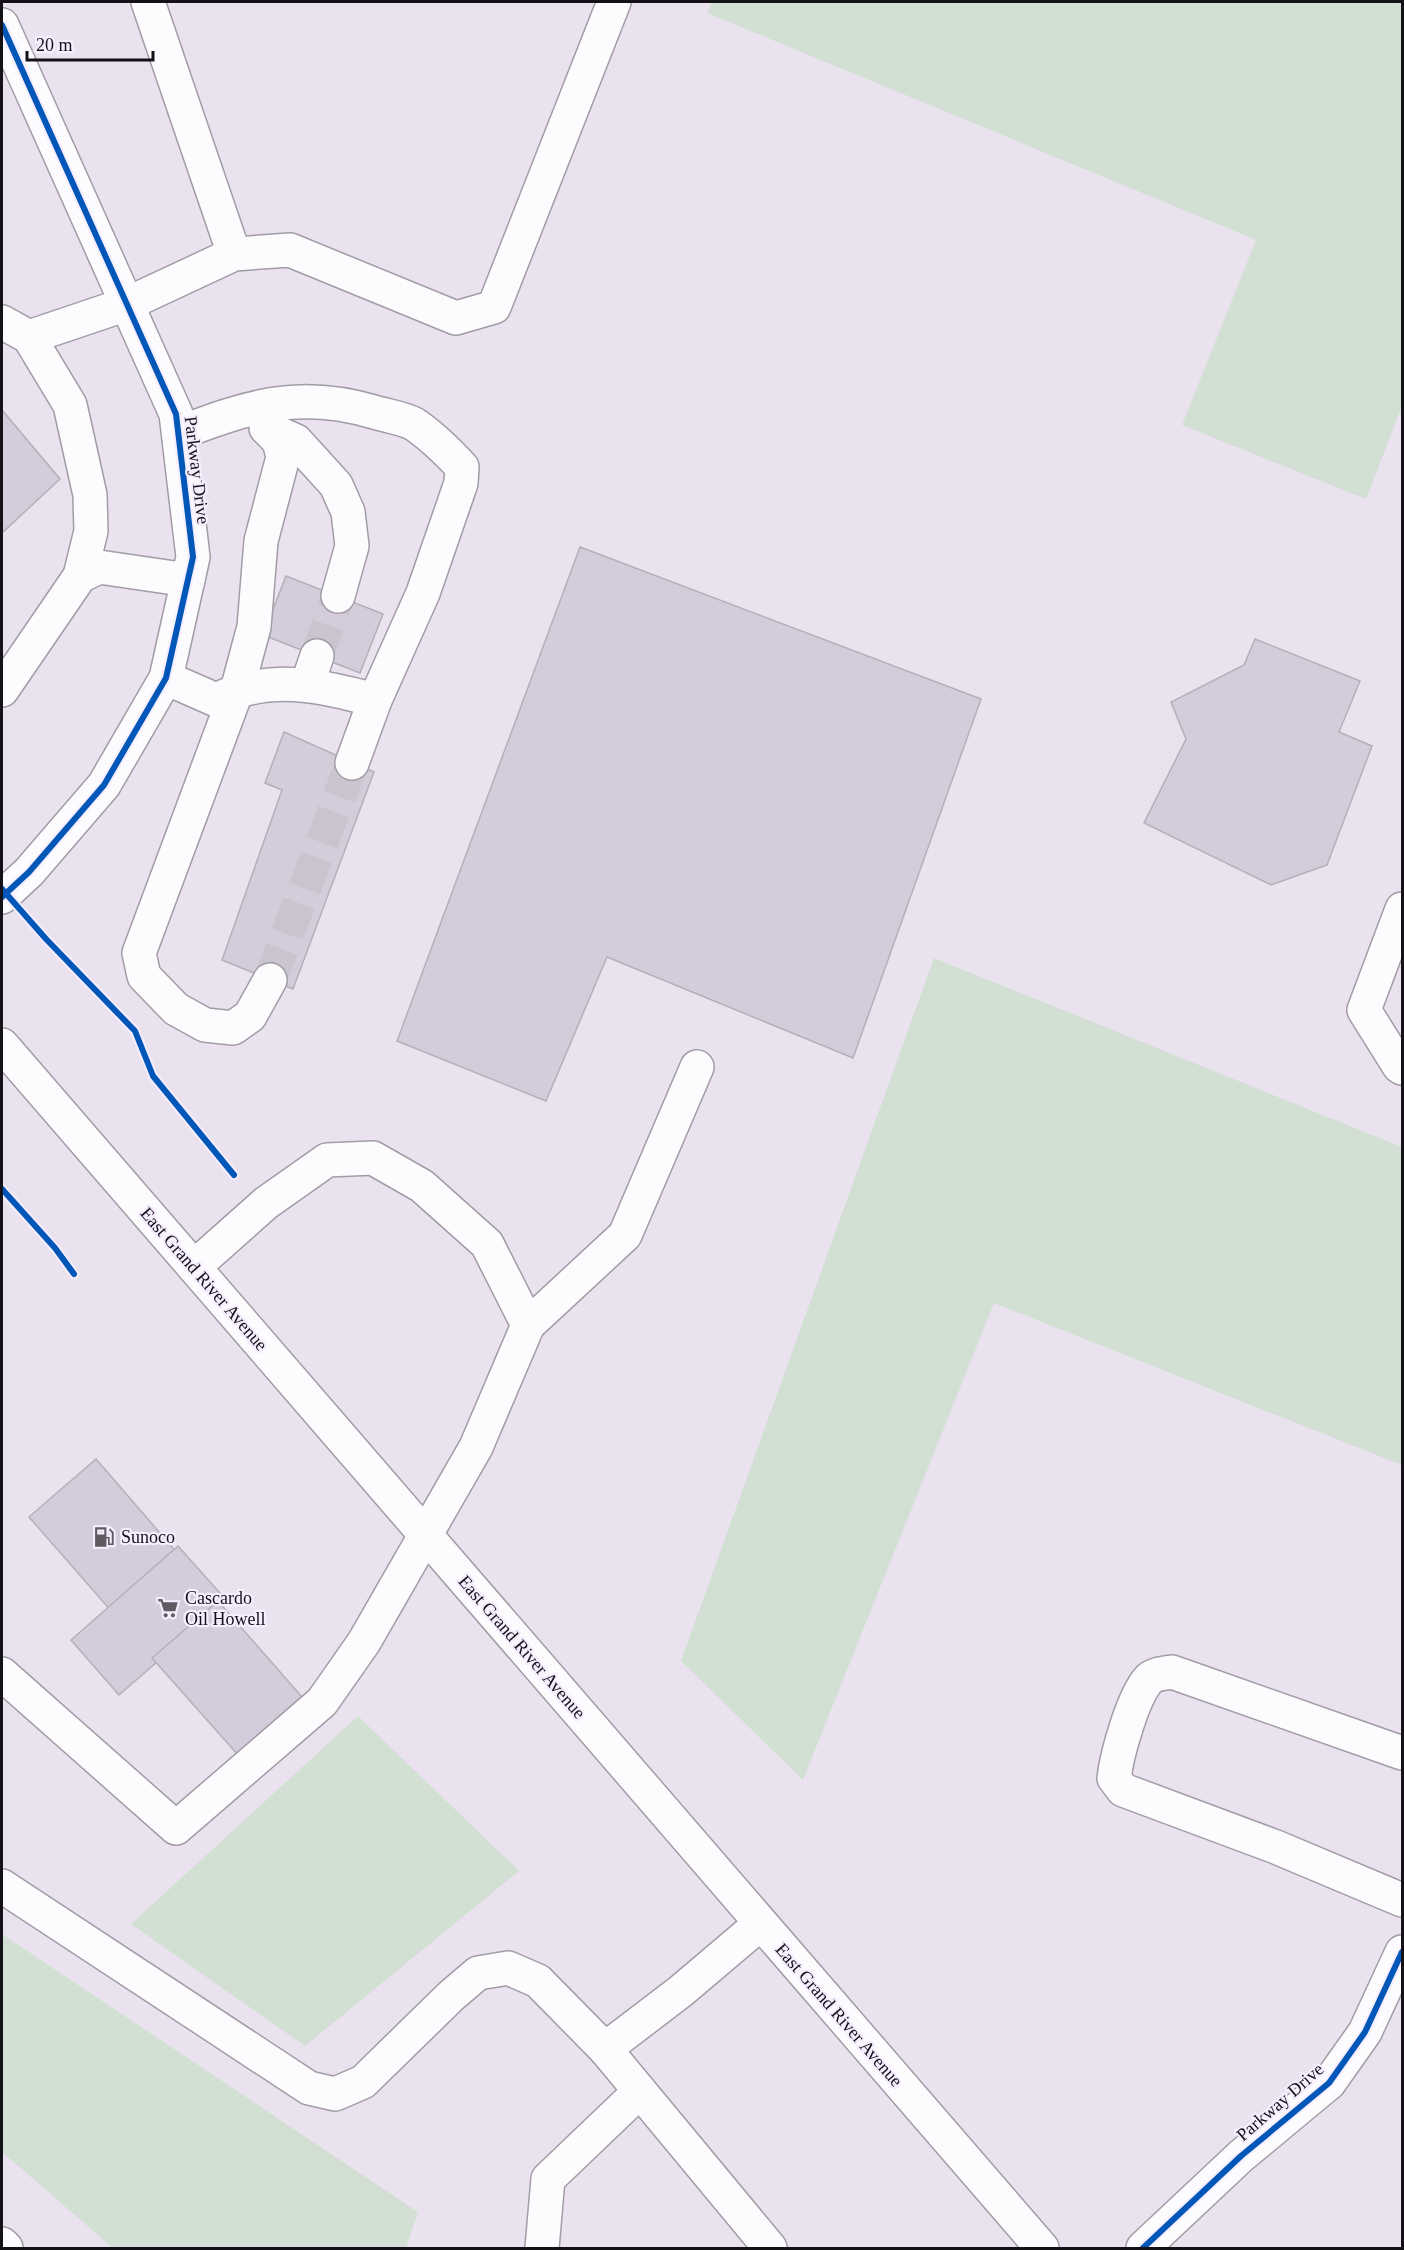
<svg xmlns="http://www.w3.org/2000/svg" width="1404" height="2250" font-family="Georgia,serif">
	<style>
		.green { fill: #d2dfd3 }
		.building { fill: #d5ccdb; stroke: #b4afb8; stroke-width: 1.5 }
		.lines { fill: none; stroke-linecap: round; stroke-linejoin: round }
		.minor-tunnel { stroke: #cac4cf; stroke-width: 33; stroke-dasharray: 33 16; stroke-linecap: butt }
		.minor-casing { stroke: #a19ca5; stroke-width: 36 }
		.major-casing { stroke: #a19ca5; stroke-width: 36 }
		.minor { stroke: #fcfbfd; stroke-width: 33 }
		.major { stroke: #fcfbfd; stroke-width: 33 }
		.cycleway-casing { stroke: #f6edfe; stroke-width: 10 }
		.cycleway { stroke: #0057b8; stroke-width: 6 }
		.labels { text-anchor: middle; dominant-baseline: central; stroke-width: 4.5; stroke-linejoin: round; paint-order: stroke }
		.street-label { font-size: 18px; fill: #151118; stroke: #f6edfe }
		.poi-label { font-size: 18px; fill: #151118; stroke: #f6edfe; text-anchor: start }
	</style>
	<rect width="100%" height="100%" fill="#eae3ef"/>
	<g class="green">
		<polygon points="712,2 1402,2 1402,406 1366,499 1182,425 1256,240 707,13"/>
		<polygon points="934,958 1402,1147 1402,1465 994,1303 803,1780 681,1661"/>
		<polygon points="358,1716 519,1871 305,2046 131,1924"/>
		<polygon points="2,1934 418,2212 406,2248 113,2248 2,2152"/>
	</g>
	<g class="building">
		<polygon points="2,410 60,479 2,533"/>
		<polygon points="580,547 981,699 853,1058 607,957 546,1101 397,1041"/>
		<polygon points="286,576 383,614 360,673 263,635"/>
		<polygon points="1255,639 1360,681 1339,732 1372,746 1327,865 1271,885 1144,823 1186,739 1171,702 1244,665"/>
		<polygon points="284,732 374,772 293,989 222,960 282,790 265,783"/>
		<polygon points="96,1459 179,1555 113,1613 29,1517"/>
		<polygon points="178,1546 227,1601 119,1695 71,1640"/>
		<polygon points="218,1601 302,1697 238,1755 152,1658"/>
	</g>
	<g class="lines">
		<g class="minor-tunnel">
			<polyline points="317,656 338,596"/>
			<polyline points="270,980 352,763"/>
		</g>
		<g class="minor-casing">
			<g id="minor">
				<polyline points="148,2 234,254"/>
				<polyline points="2,25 176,414 193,557 166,678 104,785 29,872 2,897"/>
				<polyline points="2,322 29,337 70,405 90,495 91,531 80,576"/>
				<polyline points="29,337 127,304 234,254 290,250 456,318 494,307 614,2"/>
				<polyline points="266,428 279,441 283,457 261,541 254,627 237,690 139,953 144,976 176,1009 205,1025 233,1028 250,1016 270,980"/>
				<polyline points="267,428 296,441 336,485 348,512 352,546 338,596"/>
				<path d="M166 678 216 700C270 673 320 686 375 700L423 593 461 483 462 467C447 451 432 436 414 424 403 418 387 416 374 412 299 390 250 406 179 433"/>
				<polyline points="307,685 317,656"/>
				<polyline points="2,690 80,576 99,567 188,580"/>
				<polyline points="352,763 375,700"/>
				<polyline points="1402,909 1364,1010 1399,1066 1402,1068"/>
				<polyline points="528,1325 625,1235 697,1067"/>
				<polyline points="2,1674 176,1828 322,1702 364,1642 476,1447 528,1325 487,1244 422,1186 373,1158 327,1160 266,1203 194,1267"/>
				<path d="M1402 1753 1172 1672C1165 1673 1154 1674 1149 1679 1133 1696 1117 1754 1114 1778L1123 1790 1276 1847 1402 1900"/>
				<polyline points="2,1886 309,2088 335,2094 363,2082 451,1996 478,1973 508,1968 538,1981 605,2049"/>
				<polyline points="760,1924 681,1991 605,2049 770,2248"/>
				<polyline points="2,2244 6,2248"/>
				<polyline points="542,2248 548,2179 639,2092"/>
				<polyline points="1143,2248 1241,2156 1329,2083 1365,2032 1402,1952"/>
			</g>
		</g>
		<g class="major-casing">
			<polyline id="major" points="2,1045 1042,2248"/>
		</g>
		<use href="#minor" class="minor"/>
		<use href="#major" class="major"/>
		<g class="cycleway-casing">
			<g id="cycleway">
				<polyline points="2,25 176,414 193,557 166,678 104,785 29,872 2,897"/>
				<polyline points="2,889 46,939 135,1031 153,1076 234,1175"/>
				<polyline points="2,1189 55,1248 74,1274"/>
				<polyline points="1143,2248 1241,2156 1329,2083 1365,2032 1402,1952"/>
			</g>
		</g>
		<use href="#cycleway" class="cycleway"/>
	</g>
	<defs>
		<g id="fuel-bare" transform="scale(1.62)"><path d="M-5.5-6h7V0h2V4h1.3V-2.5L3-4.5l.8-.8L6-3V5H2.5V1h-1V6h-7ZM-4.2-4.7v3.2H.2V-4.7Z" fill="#605a63" stroke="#f6edfe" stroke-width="2.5" paint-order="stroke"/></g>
		<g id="supermarket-bare" transform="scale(1.62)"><path d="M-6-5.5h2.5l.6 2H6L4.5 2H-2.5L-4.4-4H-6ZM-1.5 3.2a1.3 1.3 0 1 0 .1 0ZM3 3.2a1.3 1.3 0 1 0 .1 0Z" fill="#605a63" stroke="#f6edfe" stroke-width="2.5" paint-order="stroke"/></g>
	</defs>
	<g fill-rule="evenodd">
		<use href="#fuel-bare" x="104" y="1537"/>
		<use href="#supermarket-bare" x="168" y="1608"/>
	</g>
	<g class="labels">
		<g class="street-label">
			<text transform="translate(197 470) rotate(83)">Parkway Drive</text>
			<text transform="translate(204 1279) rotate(49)">East Grand River Avenue</text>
			<text transform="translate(522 1647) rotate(49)">East Grand River Avenue</text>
			<text transform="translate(839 2015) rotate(49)">East Grand River Avenue</text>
			<text transform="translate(1280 2102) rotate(-41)">Parkway Drive</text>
		</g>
		<g class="poi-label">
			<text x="121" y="1537">Sunoco</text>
			<text x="185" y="1598">Cascardo<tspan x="185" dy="21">Oil Howell</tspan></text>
		</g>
	</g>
	<rect width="1404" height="2250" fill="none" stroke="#151118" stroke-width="6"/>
	<path d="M27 51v9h126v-9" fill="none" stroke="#151118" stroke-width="3"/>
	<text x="36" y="51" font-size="18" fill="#151118" stroke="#f6edfe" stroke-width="4.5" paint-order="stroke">20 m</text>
</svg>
